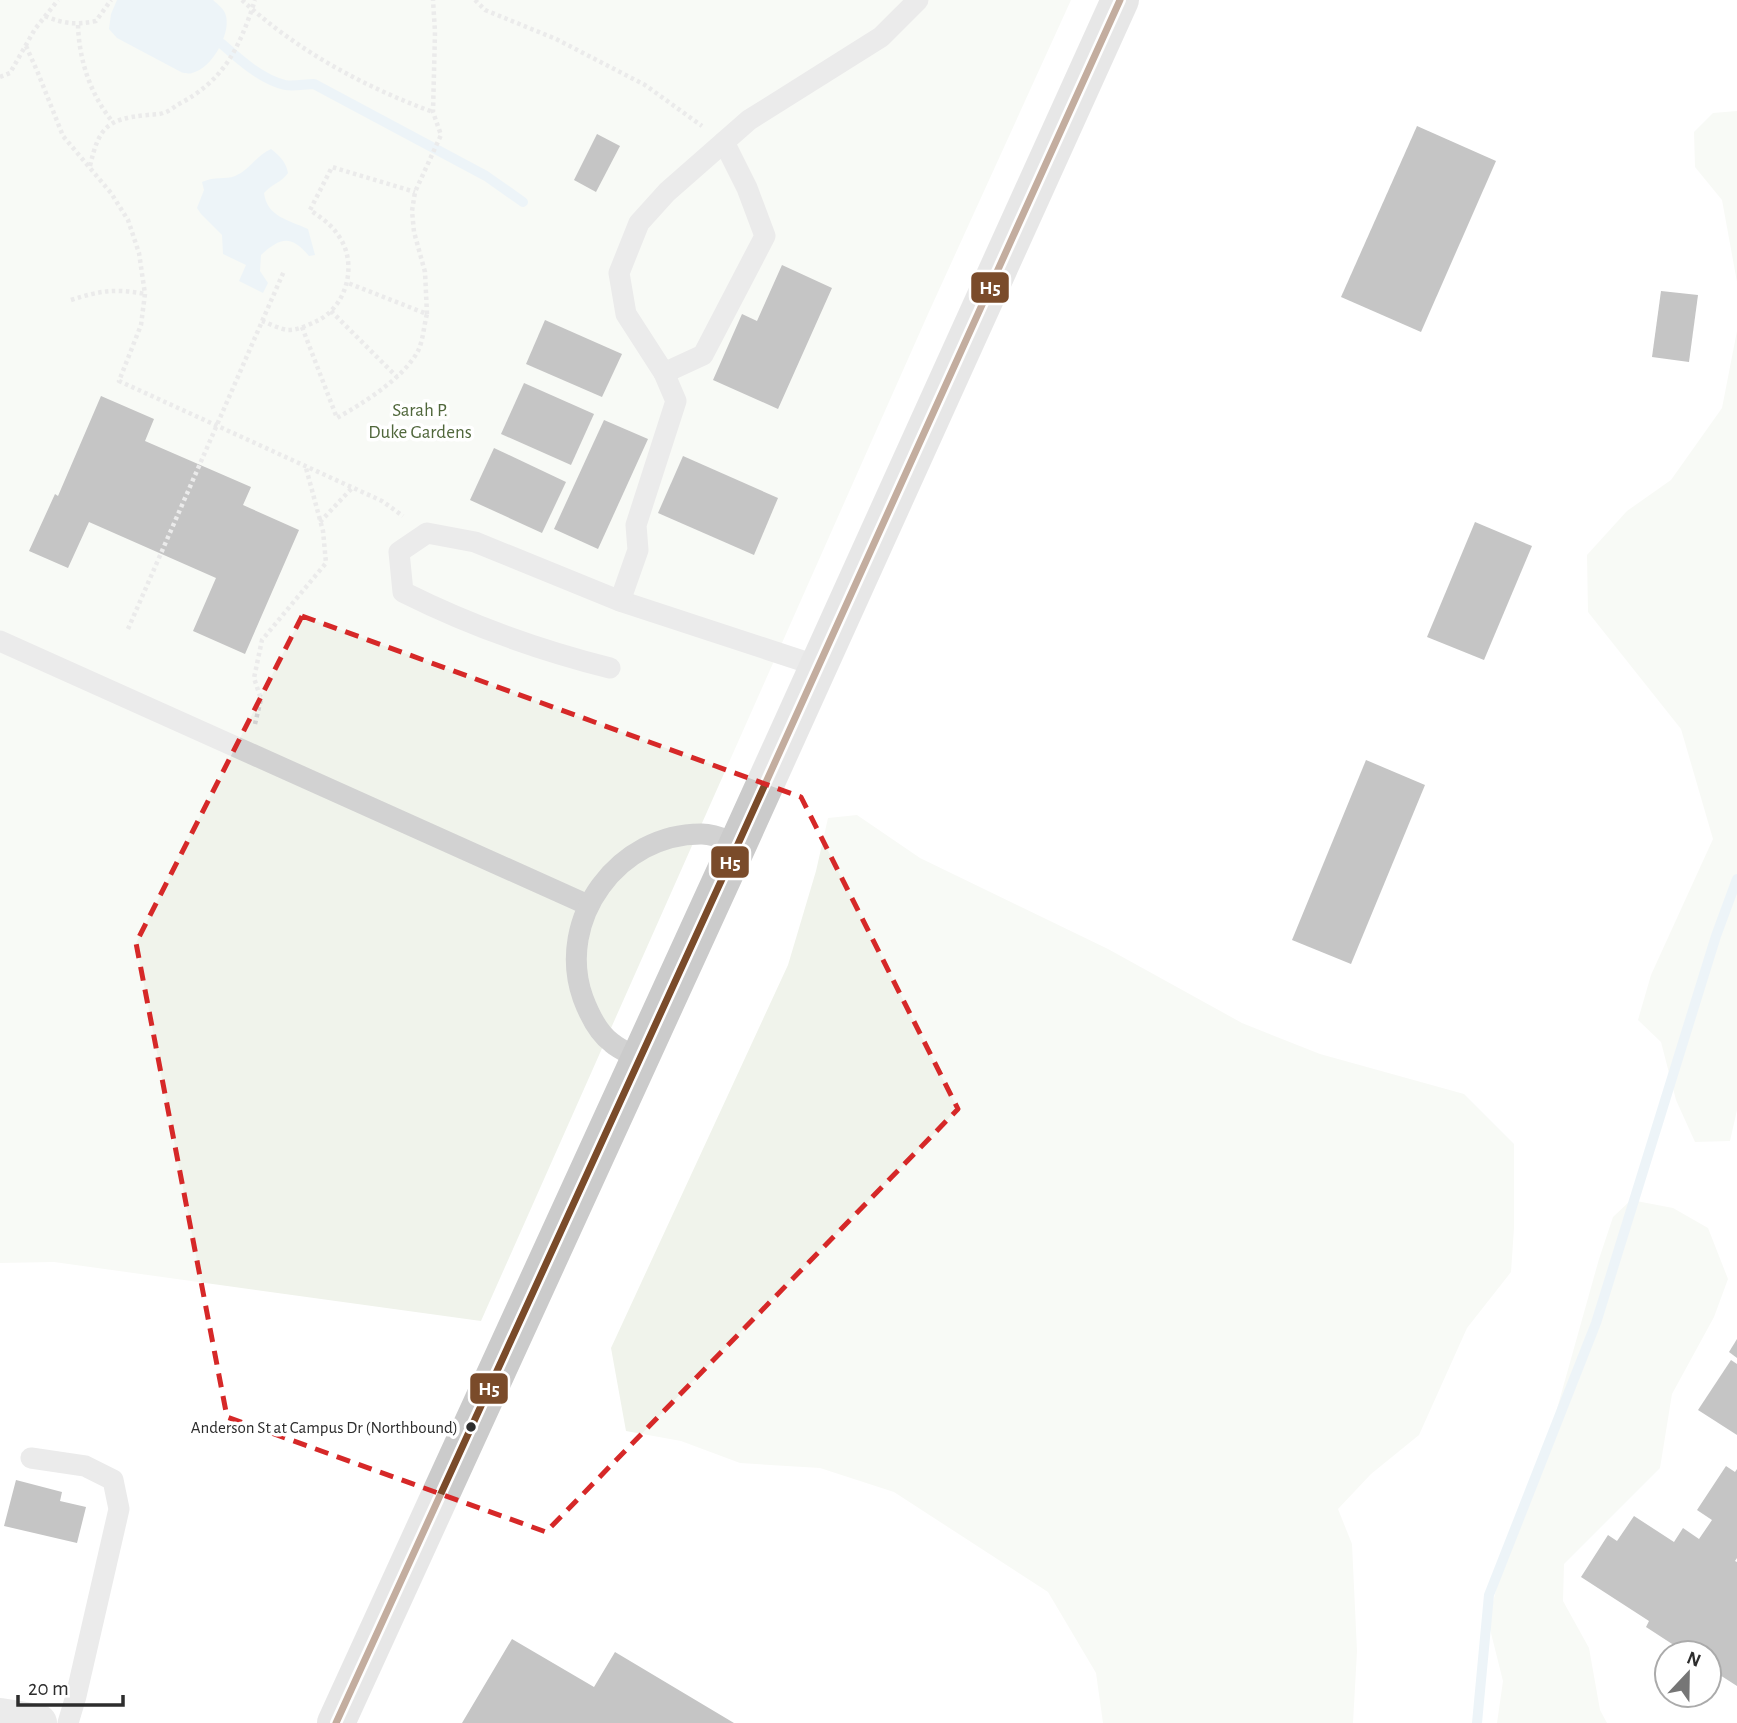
<svg xmlns="http://www.w3.org/2000/svg" width="1737" height="1723" font-family="'Alegreya Sans',sans-serif">
	<style>
		.green { fill: #f0f3eb }
		.water { fill: #d7e7f0 }
		.lines { fill: none; stroke-linecap: round; stroke-linejoin: round }
		.stream { stroke: #d7e7f0; stroke-width: 10 }
		.building { fill: #7e7e7e }
		.path { stroke: #d2d2d2; stroke-width: 4.5; stroke-dasharray: 3.5 3.5; stroke-linecap: butt }
		.lane { stroke: #d2d2d2; stroke-width: 21 }
		.street { stroke: #d2d2d2; stroke-width: 38 }
		.secondary { stroke: #cbcbcb; stroke-width: 38 }
		.bus-1-casing { stroke: #fff; stroke-width: 12 }
		.bus-1 { stroke: #7a4b2a; stroke-width: 7 }
		.marked { fill: none; stroke: #d62828; stroke-width: 5; stroke-dasharray: 14 9; stroke-linejoin: round }
		.bus-dot { fill: #2d2d2d; stroke: #fff; stroke-width: 2.5 }
		.labels { text-anchor: middle; dominant-baseline: central; stroke-width: 7; stroke-linejoin: round; paint-order: stroke }
		.bus-label { font-size: 17px; fill: #2d2d2d; stroke: #fff; text-anchor: end }
		.park-label { font-size: 19px; fill: #50673b; stroke: #fff }
		.line-badge { stroke: #fff; stroke-width: 2.5 }
		.badge-label { font-size: 19px; text-anchor: middle; font-weight: bold; fill: #fff }
	</style>
	<rect width="100%" height="100%" fill="#fff"/>
	<g class="green">
		<polygon points="0,0 1071,0 928,314 481,1321 54,1262 0,1263"/>
		<polygon points="1737,111 1737,282 1722,200 1695,167 1694,132 1713,113"/>
		<polygon points="1737,331 1737,1110 1730,1141 1695,1142 1676,1100 1661,1042 1638,1020 1651,975 1713,839 1681,729 1588,612 1587,555 1627,511 1671,480 1722,408"/>
		<polygon points="857,815 920,858 1108,949 1242,1023 1320,1054 1464,1094 1514,1144 1514,1228 1511,1272 1467,1328 1419,1435 1371,1474 1338,1509 1352,1544 1357,1651 1353,1723 1103,1723 1096,1673 1048,1592 894,1492 820,1468 740,1463 681,1441 626,1431 611,1348 788,965 816,871 828,818"/>
		<polygon points="1631,1200 1673,1208 1708,1228 1728,1279 1714,1317 1672,1394 1660,1468 1564,1564 1563,1601 1589,1648 1600,1710 1607,1723 1497,1723 1503,1681 1488,1621 1514,1521 1546,1448 1599,1259 1613,1217"/>
	</g>
	<g class="water">
		<path d="M117 0H213C216 3 223 8 225 13 233 31 212 69 192 73 191 74 182 73 181 72L117 38 109 29 111 14Z"/>
		<path d="M271 149C280 156 286 162 288 173 282 182 272 184 264 193 267 217 289 220 308 229L315 255 309 256C291 235 281 237 261 255L260 271 268 283 263 293 239 281 246 265 223 254 222 235 201 214 197 208 204 190 202 182C215 176 225 180 235 176 249 170 257 155 271 149Z"/>
	</g>
	<g class="lines">
		<g class="stream">
			<path d="M222 44C240 60 261 79 285 85 293 87 305 84 314 84L486 176 523 202"/>
			<polyline points="1477,1723 1489,1595 1596,1323 1716,936 1737,879"/>
		</g>
	</g>
	<g class="building">
		<polygon points="1417,126 1496,161 1421,332 1341,297"/>
		<polygon points="597,134 620,146 596,192 574,180"/>
		<polygon points="782,265 832,288 778,409 713,380 742,314 757,321"/>
		<polygon points="1661,291 1698,295 1689,362 1652,357"/>
		<polygon points="545,320 622,354 602,397 526,364"/>
		<polygon points="524,383 594,414 571,465 501,434"/>
		<polygon points="101,396 154,419 145,441 251,487 243,505 299,530 245,654 193,631 216,578 89,522 68,568 29,551 55,494 58,496"/>
		<polygon points="604,420 648,439 598,549 554,529"/>
		<polygon points="494,448 566,482 542,533 470,500"/>
		<polygon points="683,456 778,498 754,555 658,513"/>
		<polygon points="1475,522 1532,546 1484,660 1427,637"/>
		<polygon points="1366,760 1425,785 1351,964 1292,940"/>
		<polygon points="1737,1339 1737,1358 1729,1352"/>
		<polygon points="1731,1360 1737,1364 1737,1435 1698,1410"/>
		<polygon points="1726,1466 1735,1472 1737,1469 1737,1558 1735,1561 1737,1562 1737,1686 1709,1668 1709,1653 1686,1653 1646,1627 1649,1621 1581,1577 1608,1535 1617,1541 1634,1516 1674,1542 1683,1528 1699,1539 1712,1520 1697,1510"/>
		<polygon points="16,1480 62,1492 60,1501 86,1507 77,1543 4,1526"/>
		<polygon points="512,1639 594,1687 615,1652 734,1723 462,1723"/>
	</g>
	<g class="lines">
		<g class="path">
			<path d="M242 0C296 50 364 87 433 112"/>
			<polyline points="475,0 485,10 556,39 645,85 702,126"/>
			<path d="M45 16C63 24 77 25 96 21L111 0"/>
			<path d="M78 25C79 59 90 94 112 121"/>
			<polyline points="26,46 38,73 63,136 111,193 128,220 139,253 145,294 141,325 119,381 382,501 403,516"/>
			<polyline points="0,77 10,73 35,29 58,0"/>
			<path d="M90 166C99 127 107 119 147 115 152 114 158 115 163 113 168 112 173 108 177 105 224 81 239 49 255 0"/>
			<path d="M71 300C99 291 115 288 145 294"/>
			<polyline points="331,311 397,377"/>
			<polyline points="427,314 425,272 414,232 412,211 415,192 441,135 433,112 435,32 433,0"/>
			<path d="M262 321C270 324 280 329 288 330 299 330 310 324 319 320 348 304 358 262 338 235 331 224 320 217 310 210L332 167 415 192"/>
			<path d="M302 327 337 418C363 403 403 379 418 351 423 341 424 325 427 314L348 283"/>
			<polyline points="320,522 352,488"/>
			<polyline points="128,629 284,271"/>
			<polyline points="255,724 261,699 254,678 262,640 326,563 323,531 306,468"/>
		</g>
		<g class="lane">
			<polyline points="664,373 703,355 765,236 747,188 724,142"/>
			<polyline points="620,601 818,666"/>
			<polyline points="0,641 588,905"/>
			<path d="M610 668C538 650 469 625 403 592L399 552 427 533 475 542 620 601 638 550 636 525 676 401 664 373 626 314 619 273 639 223 667 192 749 120 881 37 918 0"/>
			<path d="M640 1059C631 1054 620 1050 612 1043 598 1033 589 1014 583 998 555 919 619 833 702 834 714 834 727 840 738 844"/>
			<polyline points="31,1458 85,1466 113,1480 119,1509 76,1696 68,1723"/>
		</g>
		<polyline class="street" points="0,1717 38,1723"/>
		<polyline class="secondary" points="336,1723 738,844 1120,0"/>
		<g class="bus-1-casing">
			<polyline id="bus-1" points="336,1723 738,844 1120,0"/>
		</g>
		<use href="#bus-1" class="bus-1"/>
	</g>
	<path d="M0 0H1737V1723H0ZM302 616 801 797 958 1109 546 1532 227 1417 136 943Z" fill="#fff" fill-opacity=".55" fill-rule="evenodd"/>
	<path class="marked" d="M302 616 801 797 958 1109 546 1532 227 1417 136 943Z"/>
	<circle class="bus-dot" cx="471" cy="1427" r="6"/>
	<g class="labels">
		<g class="bus-label">
			<text x="458" y="1427">Anderson St at Campus Dr (Northbound)</text>
		</g>
		<g class="park-label">
			<text x="420" y="410">Sarah P.<tspan x="420" dy="22">Duke Gardens</tspan></text>
		</g>
	</g>
	<g class="line-badge">
		<rect x="970" y="271" width="40" height="33" rx="7" fill="#7a4b2a"/>
		<rect x="710" y="845" width="40" height="34" rx="7" fill="#7a4b2a"/>
		<rect x="469" y="1372" width="40" height="33" rx="7" fill="#7a4b2a"/>
	</g>
	<g class="badge-label">
		<text x="990" y="294">H5</text>
		<text x="730" y="869">H5</text>
		<text x="489" y="1395">H5</text>
	</g>
	<g transform="translate(1688 1674) rotate(22)"><circle r="33" fill="#ffffff" stroke="#ababab" stroke-width="2"/>
	<path d="M0-5L12 26L0 18L-12 26Z" fill="#767676"/>
	<text y="-10" font-size="19" font-weight="bold" text-anchor="middle" fill="#2d2d2d">N</text>
	</g>
	<path d="M18 1695v10h105v-10" fill="none" stroke="#2d2d2d" stroke-width="3.5"/>
	<text x="28" y="1695" font-size="21" fill="#2d2d2d" stroke="#ffffff" stroke-width="5" paint-order="stroke">20 m</text>
</svg>
